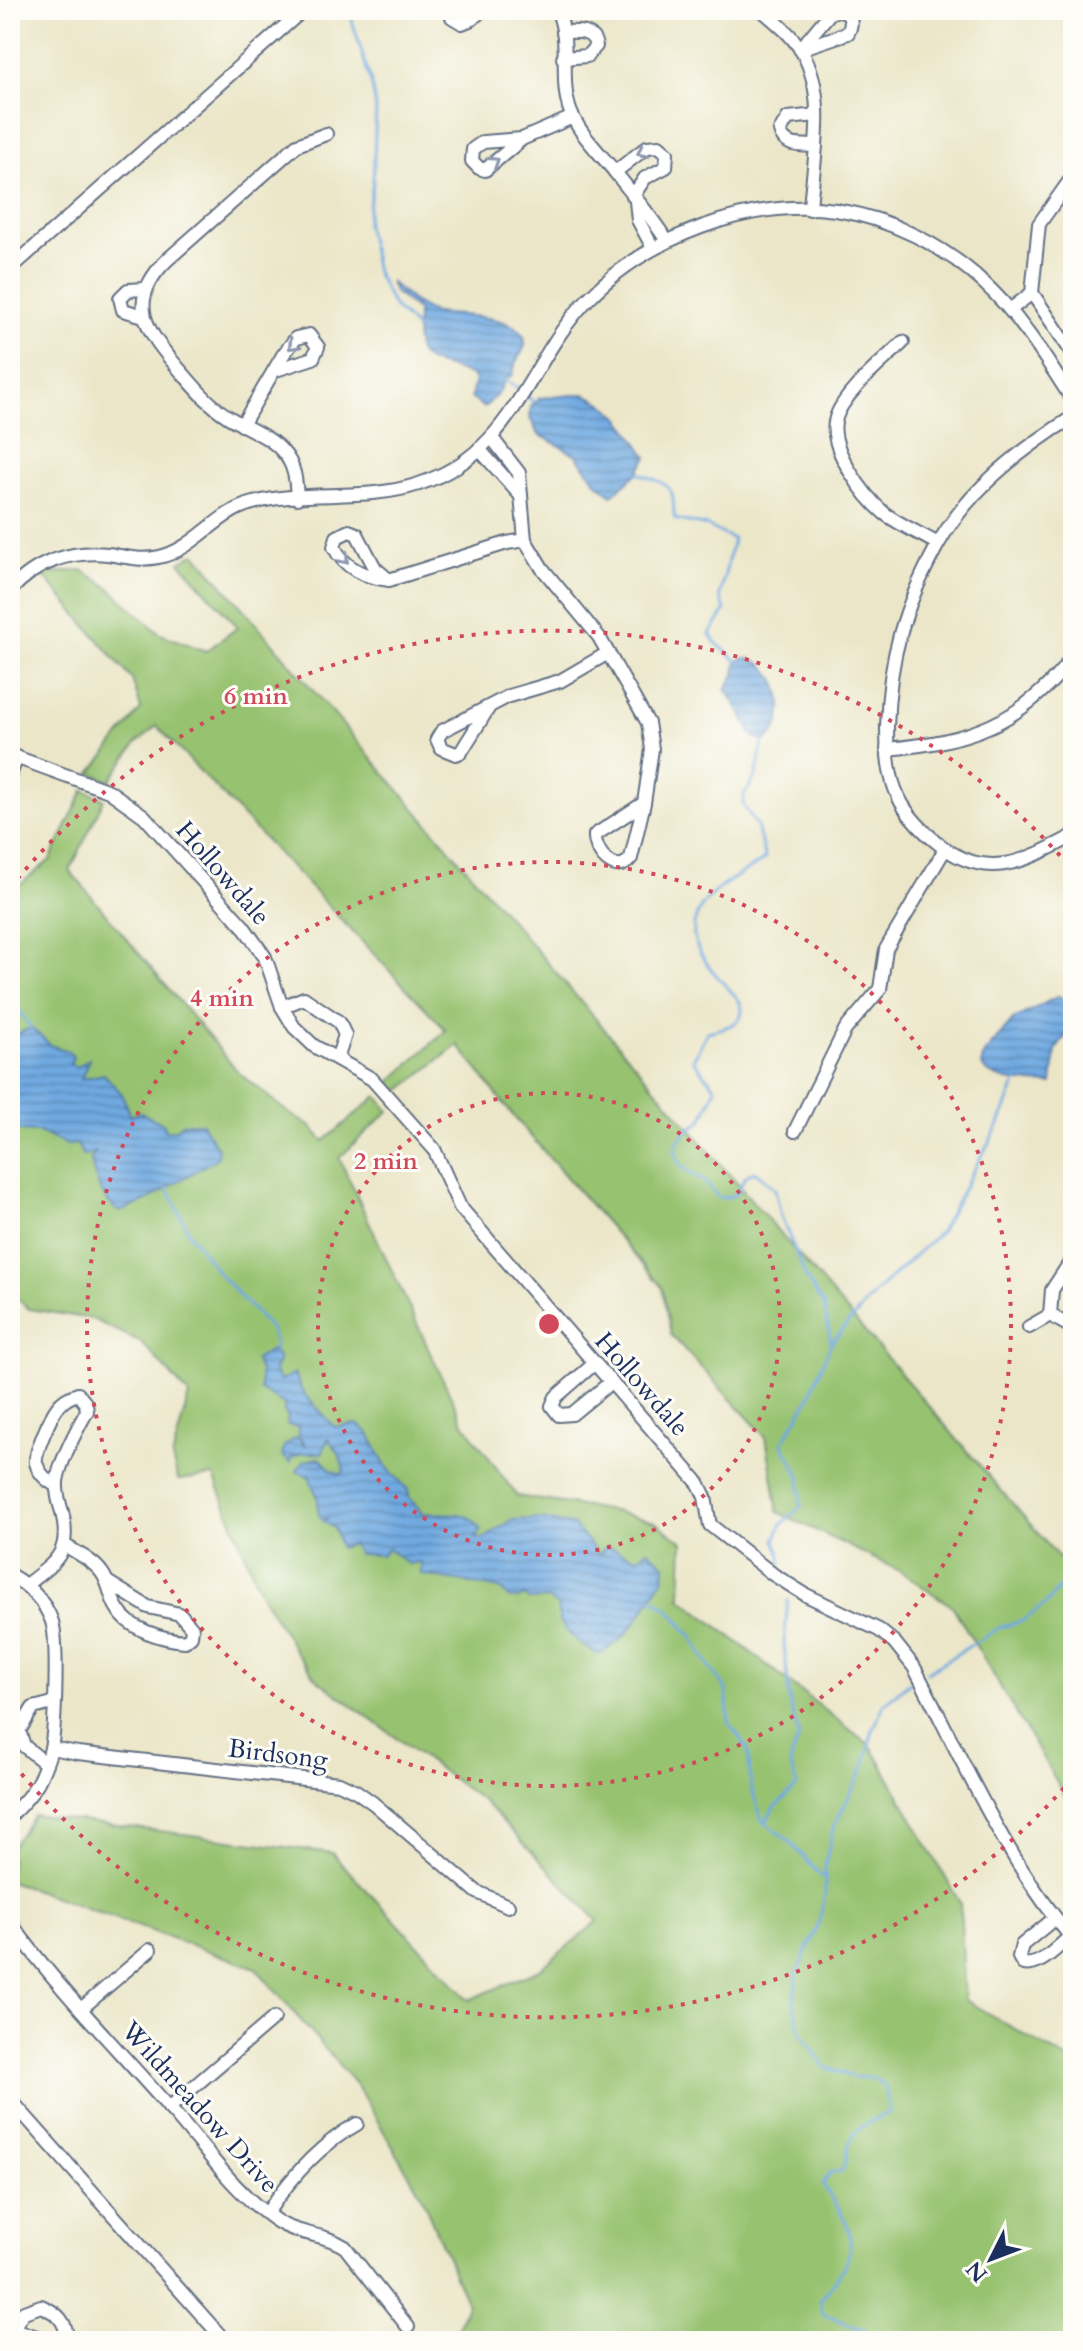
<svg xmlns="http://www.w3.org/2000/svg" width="1083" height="2351" font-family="Cardo,serif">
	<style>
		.green { fill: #97c270; stroke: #597867; stroke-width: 2 }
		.water { fill: url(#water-rules); stroke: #456c9f; stroke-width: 2 }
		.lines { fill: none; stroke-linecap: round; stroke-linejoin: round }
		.stream { stroke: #6fa9e0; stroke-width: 3 }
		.minor-casing { stroke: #646f83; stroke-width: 16 }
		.minor { stroke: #fff; stroke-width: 12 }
		.oneway { stroke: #8d97ae }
		.ring { fill: none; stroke: #d1495b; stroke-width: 4; stroke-dasharray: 4 8 }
		.labels { text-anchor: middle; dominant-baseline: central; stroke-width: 6; stroke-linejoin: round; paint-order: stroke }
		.street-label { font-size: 26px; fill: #1b2f5e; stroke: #fdfcf7 }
		.centre { fill: #d1495b; stroke: #fdfcf7; stroke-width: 4 }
		.ring-label { font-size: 24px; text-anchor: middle; font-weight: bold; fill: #d1495b; stroke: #fdfcf7; stroke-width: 6; stroke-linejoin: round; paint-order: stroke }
	</style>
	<defs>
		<pattern id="water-rules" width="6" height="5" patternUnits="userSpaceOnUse" patternTransform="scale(2)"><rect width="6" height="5" fill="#6fa9e0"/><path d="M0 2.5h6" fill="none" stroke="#5a8ab9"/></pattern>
	</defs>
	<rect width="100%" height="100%" fill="#fdfcf7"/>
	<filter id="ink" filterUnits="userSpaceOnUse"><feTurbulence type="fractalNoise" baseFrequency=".0125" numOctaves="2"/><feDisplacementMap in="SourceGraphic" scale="16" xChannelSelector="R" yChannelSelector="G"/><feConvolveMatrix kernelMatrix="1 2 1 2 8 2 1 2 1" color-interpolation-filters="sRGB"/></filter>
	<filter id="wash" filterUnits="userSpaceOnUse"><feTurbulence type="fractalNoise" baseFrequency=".006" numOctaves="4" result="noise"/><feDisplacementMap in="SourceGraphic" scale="32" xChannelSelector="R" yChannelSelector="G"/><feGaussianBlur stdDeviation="1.8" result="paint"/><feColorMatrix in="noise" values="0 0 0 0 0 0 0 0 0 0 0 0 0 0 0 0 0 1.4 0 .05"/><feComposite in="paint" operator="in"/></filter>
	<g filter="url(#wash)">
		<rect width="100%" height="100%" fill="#ebe6c8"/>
		<g class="green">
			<polygon points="195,553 1073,1574 1073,1809 953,1607 898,1570 778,1512 766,1437 671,1335 662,1287 515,1118 458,1045 397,1093 388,1084 446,1030 157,726 137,743 110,781 91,773 141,709 132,679 42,574 82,570 107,586 160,634 206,651 238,627 180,562"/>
			<polygon points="84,790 104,799 70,871 239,1073 290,1114 309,1125 324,1141 377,1096 389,1111 339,1158 463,1422 517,1496 613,1511 655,1522 683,1542 681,1598 871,1746 960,1903 965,2000 1073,2063 1073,2341 453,2341 467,2304 420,2193 357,2086 256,1968 10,1881 10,1849 34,1815 332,1853 469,2000 539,1970 598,1921 484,1802 319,1681 297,1654 260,1592 214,1476 178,1480 172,1458 189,1395 141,1342 92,1319 29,1309 10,1292 10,893 50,860"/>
		</g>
		<g class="water">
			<path d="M390 282C402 291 421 311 436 313 454 316 523 313 525 342 526 351 517 357 515 364 514 368 514 372 512 376L506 378 498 394 484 408 471 398 475 378C433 355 409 376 418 311L395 293Z"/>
			<path d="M584 394C618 407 628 429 647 457L637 473 612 495 598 484 575 454 538 434 530 418 531 406 540 398Z"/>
			<path d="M744 658C781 659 796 725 763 742L752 735 742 714 726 689 735 675 737 661Z"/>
			<path d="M1059 996 1071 1003 1073 1025 1056 1050 1052 1084C1029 1082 995 1085 981 1065L984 1054 1014 1019Z"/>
			<path d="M31 1028 52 1046 69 1051 73 1057 70 1064 77 1067 89 1059 81 1079 104 1074 122 1094 130 1116 139 1112 164 1124 165 1131 175 1130 183 1123H202L218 1149 217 1158 146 1201 119 1212C102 1199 94 1179 91 1159L95 1152 83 1156 77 1144 67 1145 39 1132 20 1131 10 1122V1041L19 1033Z"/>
			<path d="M273 1349 279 1360 274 1370 280 1381 294 1373 303 1393 335 1427 357 1424 368 1432 385 1465 408 1490 409 1497 422 1513C444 1516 470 1506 481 1531L475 1538 484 1539 511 1520 541 1519 574 1526 599 1555 606 1546 637 1558 648 1550 665 1565 664 1578C646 1604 628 1645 597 1654 580 1644 555 1629 558 1606L548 1599 529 1600 524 1596 518 1599 508 1598 502 1590C475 1582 448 1581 421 1574V1562L408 1564 388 1548 381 1555 358 1554 352 1544 340 1548 334 1528 323 1521 328 1518H320C317 1510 318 1508 318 1500 317 1492 311 1486 310 1477L297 1471 304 1461 320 1458 331 1470 341 1474 344 1471 339 1453 328 1439 322 1453H302L291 1458 290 1463 282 1455 284 1446 295 1438 301 1440 303 1446H306L298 1435V1427L287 1425 288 1417 284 1411V1404L260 1390V1371L255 1360Z"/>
		</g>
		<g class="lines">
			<g class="stream">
				<polyline points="349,10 372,86 376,108 373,183 366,223 376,272 393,306 418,330"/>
				<polyline points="504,379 521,391"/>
				<polyline points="527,396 534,402"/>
				<path d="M637 473C650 478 672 482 673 499 674 506 673 512 675 519L707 526 733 539 720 596 725 611 710 634 715 642 737 661"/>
				<path d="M763 742 756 776 744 795 743 805 757 826 765 859C737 878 681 901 696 944 703 964 724 983 738 999 752 1023 726 1028 707 1032L693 1060 716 1088 702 1120 688 1130 676 1144 675 1154 682 1167 704 1181 718 1197 726 1198 738 1193C742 1183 744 1173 756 1172L775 1189 781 1216 806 1278 824 1306 831 1343"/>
				<polyline points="10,1004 19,1010 31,1028"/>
				<polyline points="167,1187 189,1233 220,1275 270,1328 275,1344 273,1349"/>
				<polyline points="781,1565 781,1555 775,1540 782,1524 801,1506 800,1476 782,1443 808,1400 831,1343 874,1294 940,1232 999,1124 1017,1080"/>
				<polyline points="651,1597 670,1611 692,1637 708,1665 726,1689 729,1723 748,1749 751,1787 762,1820 790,1842 823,1878"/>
				<polyline points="927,1672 1001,1627 1022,1621 1045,1605 1073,1572"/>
				<polyline points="765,1824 773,1809 797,1786 790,1763 799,1736 790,1705 784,1643 788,1600"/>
				<path d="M874 2341 864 2330 823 2314 820 2300C837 2280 857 2255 848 2227 843 2212 830 2199 823 2184L831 2172H840C849 2162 845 2154 850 2142 856 2126 875 2119 890 2112L885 2086 873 2078 853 2077 825 2067 799 2030 794 2001 797 1973 818 1926 825 1894V1865L833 1828 864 1767 872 1733 884 1704 910 1682"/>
			</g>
		</g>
	</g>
	<g filter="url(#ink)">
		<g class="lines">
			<g class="minor-casing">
				<g id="minor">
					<polyline points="450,10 452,17 462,23 472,19 482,10"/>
					<path d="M557 10C572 42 558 80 571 113 581 136 600 153 615 172 633 195 651 216 667 241"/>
					<path d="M762 10C776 22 791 34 801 50 829 96 813 159 810 209"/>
					<path d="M837 10C850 11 854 21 848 33L800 49 830 13Z"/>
					<path d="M563 32C577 32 593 29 596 46L587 56 563 58"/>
					<polyline points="522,139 483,142 473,149 472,161 479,168 485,170 522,139 573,117"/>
					<path d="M816 146C801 145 784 148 780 131L788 118 817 115"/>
					<polyline points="615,172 647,147 659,146 667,153 666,167 645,178 633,196"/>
					<polyline points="636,201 638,220 653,248"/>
					<polyline points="10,269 303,10"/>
					<polyline points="1032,293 1073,354"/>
					<polyline points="1011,309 1032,293 1039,224 1073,176"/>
					<polyline points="144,316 123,310 120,298 128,290 145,289"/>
					<path d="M903 342C884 361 839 396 835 422 830 450 864 496 884 513 900 525 921 534 938 544"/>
					<path d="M1073 417C1020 450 967 491 937 546 904 607 889 657 887 727 887 751 888 776 899 798 907 815 920 828 934 840 984 883 1022 863 1073 836"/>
					<polyline points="242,425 283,355 296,338 309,335 318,347 313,358 276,370"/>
					<path d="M492 438 519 473 525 540 542 568 599 637 648 723 652 749 644 803 595 835C594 852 616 878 631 858L644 803"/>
					<polyline points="479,449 521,496"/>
					<path d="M297 498C296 481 295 465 283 452 269 435 245 428 227 416 208 404 194 386 179 369 147 332 124 302 167 260L297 145 326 134"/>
					<path d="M389 580 375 568 357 534 349 531 337 537 334 547C345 569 365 577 389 580L507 543 525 540"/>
					<path d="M10 591C35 562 71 550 108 554 126 557 141 561 159 557 196 549 216 512 253 503 307 489 365 502 419 484 517 451 525 364 589 298 648 237 750 198 836 210 889 218 945 246 984 283 1021 317 1046 359 1073 401"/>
					<polyline points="489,707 461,752 456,754 441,748 437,739 442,731 509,696 560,681 608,653"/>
					<path d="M887 749C970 741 1020 725 1073 657"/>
					<path d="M10 755 109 791 144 816 243 926 265 957 282 1007 294 1027 314 1046 372 1079 434 1149 460 1207 699 1484 705 1497 710 1525 774 1575 806 1595 879 1630 895 1643 914 1667C961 1756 1007 1864 1073 1939"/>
					<polyline points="10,775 17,757"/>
					<polyline points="282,1007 304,998 339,1022 345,1035 337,1059"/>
					<polyline points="795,1131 845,1030 880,989 886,949 945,849"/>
					<polyline points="1050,1315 1073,1328"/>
					<polyline points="1029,1327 1050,1315 1052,1290 1073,1258"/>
					<polyline points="595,1363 556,1397 552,1406 559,1415 572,1414 611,1382"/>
					<path d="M66 1546C77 1553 94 1561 102 1573 110 1583 110 1598 117 1608 129 1630 162 1639 185 1641L191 1636 192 1628 180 1614 148 1607 106 1581"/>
					<path d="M10 1575C28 1585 43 1599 51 1619 59 1636 55 1728 51 1748 49 1758 44 1769 40 1778 33 1793 22 1804 10 1816"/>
					<path d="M27 1584C56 1562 72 1552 62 1512 59 1502 56 1492 57 1481 60 1462 77 1429 87 1411L86 1404 78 1394C71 1396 62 1401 57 1408 51 1416 34 1453 36 1463 39 1474 47 1481 57 1486"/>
					<polyline points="51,1748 78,1753 339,1783 356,1791 373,1803 477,1892 508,1906"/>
					<polyline points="45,1763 24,1746 19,1731 33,1708 53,1703"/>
					<path d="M1055 1918 1022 1945 1019 1957 1023 1964C1040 1968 1058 1946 1071 1936"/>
					<path d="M10 1922C59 1990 118 2049 173 2112 205 2148 236 2195 278 2222 298 2235 324 2233 345 2247L408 2327"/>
					<polyline points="81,2009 150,1950"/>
					<polyline points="10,2099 225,2341"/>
					<polyline points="169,2108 274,2018"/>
					<path d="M267 2213C291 2177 319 2145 357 2124"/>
					<polyline points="10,2328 49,2341"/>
					<path d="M12 2329 24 2312 41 2306C58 2313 67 2322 67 2341"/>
				</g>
			</g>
			<use href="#minor" class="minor"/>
		</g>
		<defs><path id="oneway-chevron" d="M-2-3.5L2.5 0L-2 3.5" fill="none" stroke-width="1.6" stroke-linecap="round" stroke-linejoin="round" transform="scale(2)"/></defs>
		<g class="oneway">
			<use href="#oneway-chevron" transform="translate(642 152) rotate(152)"/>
			<use href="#oneway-chevron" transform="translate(494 162) rotate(-33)"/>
			<use href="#oneway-chevron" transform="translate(293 345) rotate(135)"/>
			<use href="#oneway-chevron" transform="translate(344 559) rotate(49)"/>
		</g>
	</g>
	<g class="ring">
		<circle cx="549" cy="1324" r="231"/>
		<circle cx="549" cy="1324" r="462"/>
		<path d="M1072 1779A693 693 0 0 1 10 1760M10 888A693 693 0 0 1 1072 869"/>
	</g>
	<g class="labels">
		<g class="street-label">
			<text transform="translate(223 873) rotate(49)">Hollowdale</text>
			<text transform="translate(642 1384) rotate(49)">Hollowdale</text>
			<text transform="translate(278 1754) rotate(7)">Birdsong</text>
			<text transform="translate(200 2107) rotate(48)">Wildmeadow Drive</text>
		</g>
	</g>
	<circle cx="549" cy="1324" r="12" class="centre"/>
	<g class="ring-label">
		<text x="256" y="704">6 min</text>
		<text x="222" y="1006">4 min</text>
		<text x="386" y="1169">2 min</text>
	</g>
	<rect width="1083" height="2351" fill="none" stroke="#fdfcf7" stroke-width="40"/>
	<g transform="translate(991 2259) rotate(228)" stroke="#fdfcf7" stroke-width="6" paint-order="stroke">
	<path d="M0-6L14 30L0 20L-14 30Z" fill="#1b2f5e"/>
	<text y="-12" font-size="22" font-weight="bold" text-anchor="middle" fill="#1b2f5e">N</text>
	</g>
</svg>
